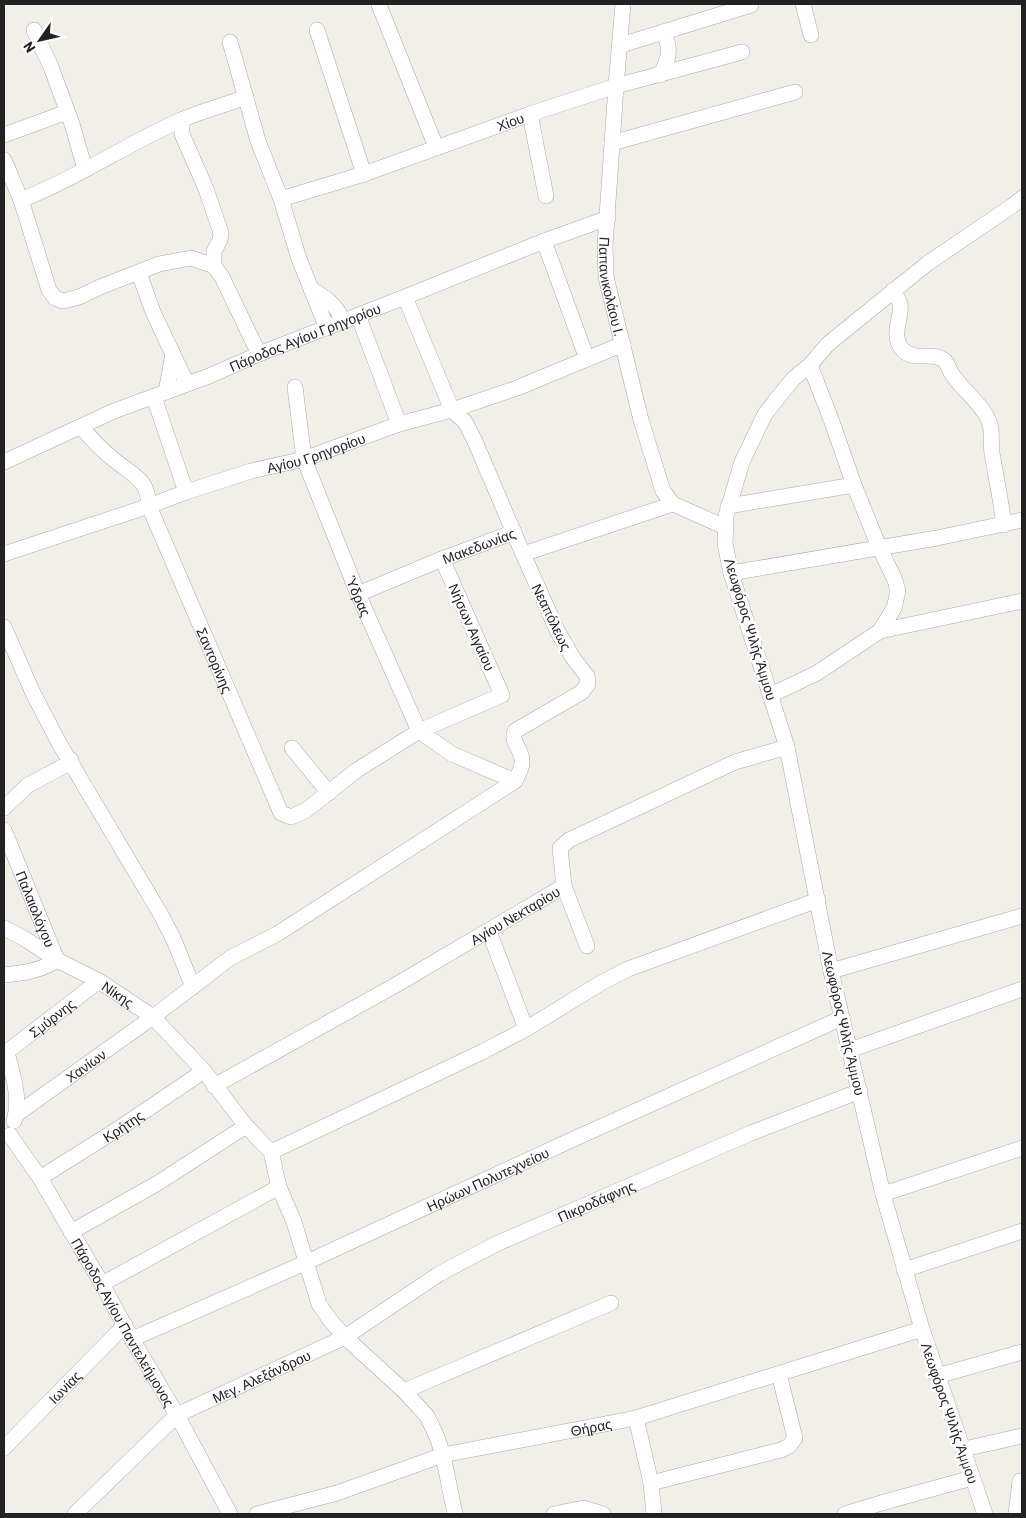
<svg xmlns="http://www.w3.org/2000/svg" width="1026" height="1518" font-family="Barlow,sans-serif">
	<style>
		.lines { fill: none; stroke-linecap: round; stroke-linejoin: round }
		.minor-casing { stroke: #a9a9a9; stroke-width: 16 }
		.minor { stroke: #fff; stroke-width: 15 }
		.labels { text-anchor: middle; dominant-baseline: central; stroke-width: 5; stroke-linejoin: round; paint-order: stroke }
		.street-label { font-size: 14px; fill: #222; stroke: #fff }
	</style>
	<rect width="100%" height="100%" fill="#f2efe9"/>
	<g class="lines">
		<g class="minor-casing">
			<g id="minor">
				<path id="s1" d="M623 4 616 86 605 246 606 277 641 420 663 491 673 504 725 527"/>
				<polyline points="803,4 811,35"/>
				<polyline points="379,5 436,147"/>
				<polyline points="34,30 51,67 72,124 85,169"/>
				<polyline points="317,30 364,174"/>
				<polyline points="230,42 258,141 281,199 299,259 327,328"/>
				<polyline points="621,45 751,5"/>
				<path d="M660 75C669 60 672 48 663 32"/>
				<path d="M246 97C225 105 202 111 181 120 127 144 77 178 21 200L49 290 55 298 63 301 79 297 100 287 159 264 191 258 214 266 222 277 259 354"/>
				<polyline points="530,114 546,196"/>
				<polyline points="182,120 182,134 206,189 221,233 220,240 214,251 214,266"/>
				<polyline points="4,135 67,112"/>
				<polyline points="612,143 795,92"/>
				<polyline points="4,160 21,200"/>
				<path id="s2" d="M281 199 364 174 530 114 616 86 742 52"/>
				<polyline points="544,241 587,359"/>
				<polyline points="139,273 153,312 187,384"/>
				<path d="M311 289C326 298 336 304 343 321"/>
				<path d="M893 290C895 294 899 299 900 304 903 317 890 334 902 349 914 363 934 350 945 361 948 364 949 370 952 374 962 389 977 400 986 415 994 428 990 440 992 453 996 477 1001 501 1004 525"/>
				<polyline points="405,297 452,410 465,422 474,439 523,554 673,504"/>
				<polyline points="358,315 399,424"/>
				<polyline points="810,365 832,422 854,485 879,547 895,580 898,591 894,608 880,631"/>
				<path id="s3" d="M295 387 304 459 358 594 419 731"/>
				<polyline points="166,392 173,354"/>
				<polyline points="154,397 186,492"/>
				<path id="s4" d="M81 427C91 438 100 449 112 458 131 475 148 477 149 506L281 813 291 817 305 811 357 770 419 731 502 695 442 559"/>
				<path id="s5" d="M4 462 114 411 209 376 259 354 405 297 544 241 608 218"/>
				<polyline points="728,506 854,485"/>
				<path id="s6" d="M4 554 149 506 186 492 251 471 304 459 399 424 452 410 517 388 623 344"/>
				<polyline points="731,573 937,538 1022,520"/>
				<path id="s7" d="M358 594 442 559 514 532"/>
				<polyline points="4,627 33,693 59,743 160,913 173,938 193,987"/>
				<polyline points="771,695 817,673 880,631 1022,601"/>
				<polyline points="419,731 452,754 515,781"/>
				<polyline points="292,748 329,793"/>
				<polyline points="4,808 28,785 66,765 71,760"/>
				<path id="s8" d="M4 830 57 960C40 971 24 973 4 975"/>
				<polyline points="564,886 587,946"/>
				<path id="s9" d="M4 928 25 939 57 960 99 981 153 1017 204 1071 246 1126 271 1152 279 1187 294 1222 319 1304 330 1320 345 1337 404 1391 427 1416 437 1437 443 1455 455 1514"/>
				<polyline points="489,931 526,1029"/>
				<polyline points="831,971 1022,916"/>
				<polyline points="850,1050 1022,989"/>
				<path d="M7 1053C13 1075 21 1099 14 1121"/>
				<path id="s10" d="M4 1054 99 981"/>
				<path id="s11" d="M214 1086 394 986 564 886 560 848 569 840 735 762 787 747"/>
				<path id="s12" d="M17 1114 153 1017 230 958 277 934 515 781C518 775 522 769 522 762 523 749 510 743 515 731L582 692 588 684 587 676 573 658 557 630 523 554"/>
				<path id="s13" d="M10 1135 40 1178 102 1284 132 1339 177 1415 230 1514"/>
				<polyline points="271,1152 482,1052 526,1029 601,983 628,969 818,900"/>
				<path id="s14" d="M40 1178 121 1127 204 1071"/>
				<polyline points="883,1194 1022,1148"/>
				<polyline points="71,1232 158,1183 246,1126"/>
				<polyline points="904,1270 1022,1231"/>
				<polyline points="102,1284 279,1187"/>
				<path id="s15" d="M132 1339 307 1262 578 1137 842 1018"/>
				<polyline points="937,1376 1022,1352"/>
				<polyline points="404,1391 611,1303"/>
				<polyline points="636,1418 651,1483 654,1514"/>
				<path id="s16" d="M4 1448 125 1325"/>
				<polyline points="964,1449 1022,1436"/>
				<polyline points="651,1483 781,1450 789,1446 795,1438 779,1374"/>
				<path id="s17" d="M75 1514 177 1415 345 1337 439 1274 496 1244 751 1133 860 1091"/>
				<path id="s18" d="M257 1514 337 1493 443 1455 636 1418 922 1329"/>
				<polyline points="554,1514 583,1508 603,1514"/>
				<polyline points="845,1514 888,1501 972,1478"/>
				<polyline points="985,1514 922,1329 883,1194 831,971 787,747 731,573 725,544 726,516 742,462 765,414 776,400 793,379 810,365 827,345 839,335 928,263 1012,206 1022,198"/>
				<polyline points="1016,1514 1020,1481"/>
			</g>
		</g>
		<use href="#minor" class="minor"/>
	</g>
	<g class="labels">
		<g class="street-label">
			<text stroke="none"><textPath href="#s2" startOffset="242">Χίου</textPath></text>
			<text stroke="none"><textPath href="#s1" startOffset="284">Παπανικολάου Ι.</textPath></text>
			<text stroke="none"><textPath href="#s5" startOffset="326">Πάροδος Αγίου Γρηγορίου</textPath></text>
			<text stroke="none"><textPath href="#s6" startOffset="328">Αγίου Γρηγορίου</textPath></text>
			<text stroke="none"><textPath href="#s7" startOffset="130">Μακεδωνίας</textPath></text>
			<text stroke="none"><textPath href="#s3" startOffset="220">Ύδρας</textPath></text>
			<text transform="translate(552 617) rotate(64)">Νεαπόλεως</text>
			<text transform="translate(472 627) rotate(66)">Νήσων Αιγαίου</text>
			<text transform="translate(751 629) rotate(73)">Λεωφόρος Ψιλής Άμμου</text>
			<text stroke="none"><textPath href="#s4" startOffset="275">Σαντορίνης</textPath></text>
			<text stroke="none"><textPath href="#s8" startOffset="85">Παλαιολόγου</textPath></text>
			<text stroke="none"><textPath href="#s11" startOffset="346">Αγίου Νεκταρίου</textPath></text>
			<text stroke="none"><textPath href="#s9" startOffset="132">Νίκης</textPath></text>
			<text stroke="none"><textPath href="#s10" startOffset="60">Σμύρνης</textPath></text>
			<text transform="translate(844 1023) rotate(77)">Λεωφόρος Ψιλής Άμμου</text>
			<text stroke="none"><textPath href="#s12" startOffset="84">Χανίων</textPath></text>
			<text stroke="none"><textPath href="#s14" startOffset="98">Κρήτης</textPath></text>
			<text stroke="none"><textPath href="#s15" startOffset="390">Ηρώων Πολυτεχνείου</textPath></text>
			<text stroke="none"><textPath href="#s17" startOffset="614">Πικροδάφνης</textPath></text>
			<text stroke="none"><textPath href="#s13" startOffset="219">Πάροδος Αγίου Παντελεήμονος</textPath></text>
			<text stroke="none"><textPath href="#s17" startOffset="235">Μεγ. Αλεξάνδρου</textPath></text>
			<text stroke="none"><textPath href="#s16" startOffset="86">Ιωνίας</textPath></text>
			<text transform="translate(950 1413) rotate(71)">Λεωφόρος Ψιλής Άμμου</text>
			<text stroke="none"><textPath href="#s18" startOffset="346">Θήρας</textPath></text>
		</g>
	</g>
	<rect width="1026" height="1518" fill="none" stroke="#222222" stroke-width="10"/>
	<g transform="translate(40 40) rotate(236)" stroke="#ffffff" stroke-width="4" paint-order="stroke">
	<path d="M0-4L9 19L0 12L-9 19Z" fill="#222222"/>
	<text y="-8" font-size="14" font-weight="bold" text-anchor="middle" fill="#222222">N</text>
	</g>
</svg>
